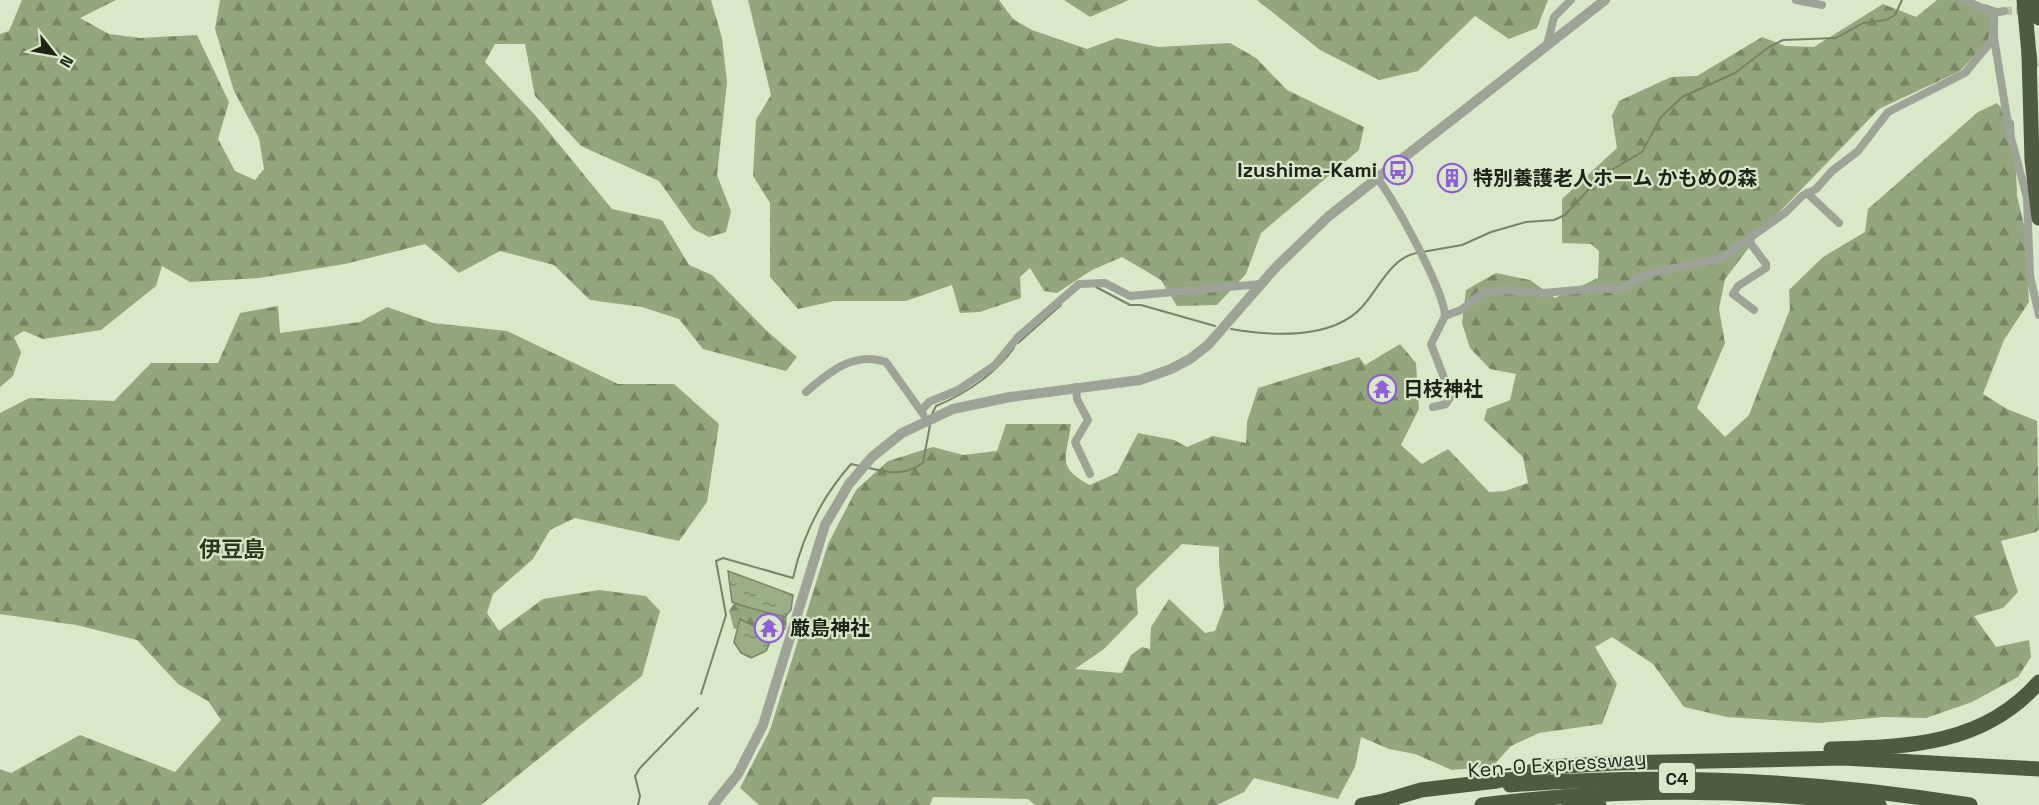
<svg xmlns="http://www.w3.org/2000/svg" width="2039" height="805" font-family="'Space Grotesk','Noto Sans JP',sans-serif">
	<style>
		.forest { fill: url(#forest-firs); fill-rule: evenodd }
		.water { fill: url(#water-ripples); stroke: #768465; stroke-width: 1.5 }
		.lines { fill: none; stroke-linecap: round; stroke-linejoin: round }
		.stream { stroke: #768465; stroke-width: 2 }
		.minor-tunnel { stroke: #b4c1a6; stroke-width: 8; stroke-dasharray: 8 4; stroke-linecap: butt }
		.minor { stroke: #9da396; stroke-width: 8 }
		.tertiary { stroke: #9da396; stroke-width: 10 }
		.motorway { stroke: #4f5b41; stroke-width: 15 }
		.labels { text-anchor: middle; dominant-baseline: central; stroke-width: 4.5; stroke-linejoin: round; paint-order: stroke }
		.shield { fill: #d9e8c9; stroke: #565e4d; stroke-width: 1.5 }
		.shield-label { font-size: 18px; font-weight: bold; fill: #1e2318 }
		.poi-label { font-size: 20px; font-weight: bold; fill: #1e2318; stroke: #d9e8c9; text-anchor: start }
		.street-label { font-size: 20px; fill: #1e2318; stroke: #d9e8c9 }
		.quarter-label { font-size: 22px; font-weight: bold; fill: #2b361d; stroke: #d9e8c9 }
	</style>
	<defs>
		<pattern id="forest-firs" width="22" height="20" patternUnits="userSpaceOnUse" patternTransform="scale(1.5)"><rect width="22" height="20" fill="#93a67e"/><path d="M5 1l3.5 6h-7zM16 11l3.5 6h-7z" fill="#778766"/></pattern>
		<pattern id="water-ripples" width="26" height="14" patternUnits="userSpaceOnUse" patternTransform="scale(1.5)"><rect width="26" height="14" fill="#9bae86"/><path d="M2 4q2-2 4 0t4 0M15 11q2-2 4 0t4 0" fill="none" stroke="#7e8d6d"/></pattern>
	</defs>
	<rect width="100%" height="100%" fill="#d9e8c9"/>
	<g class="forest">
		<polygon points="22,0 116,0 80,18 109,34 140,38 197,35 229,102 218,139 235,171 255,180 264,169 259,138 234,91 215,29 220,0 711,0 722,38 727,82 717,175 731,211 726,232 709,237 693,229 659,181 581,146 535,96 525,44 495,44 485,62 535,115 612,209 662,220 689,265 712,275 767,331 797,357 786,371 703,349 679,319 642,307 590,300 554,265 500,251 459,273 425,244 345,264 259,278 190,282 162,266 156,286 101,330 43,339 24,331 14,337 21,352 13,376 0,387 0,34 9,31"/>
		<polygon points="748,0 999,0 1013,19 1032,30 1087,49 1117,38 1158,47 1230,43 1256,58 1287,90 1364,127 1359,150 1261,233 1246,274 1217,305 1177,306 1161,280 1122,257 1092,270 1057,293 1044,291 1030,268 1020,277 1021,298 980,312 960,313 952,285 906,301 834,301 798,309 770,277 770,203 753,176 756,120 771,95"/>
		<polygon points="1064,0 1129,0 1090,17"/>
		<polygon points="1257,0 1548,0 1537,28 1509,39 1475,16 1418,71 1379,80 1320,50"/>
		<path d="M1937 0H1971L1997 8 1988 41 1960 71 1879 109 1763 229 1725 279 1719 309 1725 343 1697 408 1725 437 1749 415 1790 309 1789 290 1823 257 1865 232 1868 209 1978 112 1997 103 2014 122 2017 196 2025 229 2029 302 2004 340 1983 394 2007 409 2037 421 2039 529 2036 532 2001 541 2018 592 2003 608 1974 616 1996 647 2029 640 2031 657 2018 677 1972 702 1926 718 1883 717 1819 723 1727 717 1684 707 1653 664 1612 637 1595 647 1617 684 1602 724 1539 733 1511 746 1493 766 1452 770 1415 754 1389 749 1361 737 1355 767 1338 799 1254 778 1244 792 1217 805H1035L1028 799 933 797 930 805H759L740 788 770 730 828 544 856 490 888 461 933 447 963 455 997 451 1006 424H1071C1067 457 1055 467 1090 485L1117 473 1138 433 1174 440 1187 447 1213 436 1246 443 1247 422 1258 388 1359 357 1365 365 1400 344 1416 363 1419 409 1401 445 1422 464 1448 449 1489 492 1505 491 1528 483 1523 457 1484 420 1487 409 1510 400 1516 374 1490 369 1470 348 1462 323 1466 290 1496 273 1530 280 1555 298 1598 278 1599 251 1591 244 1562 243V199L1617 148 1612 116 1619 101 1671 77 1697 76 1762 37 1785 46 1814 47 1883 4 1916 17ZM1182 544 1219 547V564L1224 607 1215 631 1205 633 1169 599 1151 627 1150 649 1142 647 1131 655 1122 673 1075 669 1104 649 1138 614 1136 589Z"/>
		<polygon points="278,306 280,333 360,322 387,307 433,323 507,331 618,384 674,384 719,424 707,502 679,541 575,518 550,530 533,559 493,594 487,613 499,631 543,599 599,590 646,596 660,611 642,676 481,805 0,805 0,769 11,773 80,735 175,772 221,720 208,701 178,684 137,640 76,625 0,614 0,413 29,398 114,401 151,363 218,363 240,313"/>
		<polygon points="737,599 783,613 787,617 786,629 770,641 742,628 734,629 729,611"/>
	</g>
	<g class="water">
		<path d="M728 571 793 595 791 610 785 617C766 612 750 609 732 602Z"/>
		<polygon points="740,619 773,636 766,651 751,658 741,653 734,642"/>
	</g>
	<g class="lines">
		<g class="stream">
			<polyline points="1422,252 1462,245 1491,232 1526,222 1554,220 1565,215 1601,176 1642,152 1661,117 1682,97 1735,73 1769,47 1783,40 1836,38 1863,23 1886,20 1895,15 1902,0"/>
			<polyline points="1096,287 1130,305 1141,305 1215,326"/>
			<path d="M1231 329C1271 336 1332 340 1362 307 1378 290 1391 257 1417 253"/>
			<polyline points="1018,343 1061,305"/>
			<path d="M932 414 936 406C967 393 995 374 1014 348"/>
			<path d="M869 468C890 473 904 476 923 463L930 425"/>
			<path d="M701 694 726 615 716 561 723 558 793 578C803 534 821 498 851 464L860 466"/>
			<polyline points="638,805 640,796 635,776 640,768 698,708"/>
		</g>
		<polyline class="minor-tunnel" points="2004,11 2027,10"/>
		<g class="minor">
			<polyline points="1796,0 1822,5"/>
			<polyline points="1964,0 1994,13 2004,11"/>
			<polyline points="1994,13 1994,38 2009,130 2027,198 2030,276 2039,315"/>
			<polyline points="1547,45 1554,17 1571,0"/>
			<path d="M1377 178C1395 201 1444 290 1445 316L1461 310 1484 292 1502 290 1543 293 1599 288 1621 290 1640 277 1655 272 1720 259 1785 213 1802 196 1816 189 1832 171 1858 151 1888 112 1965 73 1994 38"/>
			<polyline points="1807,193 1839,223"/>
			<polyline points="1750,237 1751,244 1766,264 1766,268 1738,286 1733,294 1754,310"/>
			<polyline points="1076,387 1077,399 1088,420 1075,442 1090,474"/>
			<path d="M806 392C829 372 854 351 886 362L923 414"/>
			<polyline points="1433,407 1446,404 1451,396 1431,344 1445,316"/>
			<polyline points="922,410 929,402 958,390 995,365 1018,337 1079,284 1105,283 1130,296 1261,284"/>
		</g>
		<polyline class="tertiary" points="713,805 738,774 763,725 825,525 849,484 872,457 902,433 953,409 1010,397 1140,380 1171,369 1190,359 1208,345 1277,266 1329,216 1605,0"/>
		<g class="motorway">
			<polyline points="2024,0 2030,65"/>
			<polyline points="2037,0 2039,18"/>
			<polyline points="2029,55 2032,160 2039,218"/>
			<path d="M1831 749C1909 747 1984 745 2039 682"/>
			<path d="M1510 785C1665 773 1817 780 1970 805"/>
			<polyline points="1384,801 1421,790 1497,781 1548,767 1616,763 1843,758 2039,769"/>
			<polyline points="1569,804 1599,805"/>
			<polyline points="1362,805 1394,799"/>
			<path d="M1482 805C1615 788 1746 788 1879 805"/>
		</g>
	</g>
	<defs>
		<g id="bus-ring" transform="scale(1.5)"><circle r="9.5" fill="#d9e8c9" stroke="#905fd8" stroke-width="1.5"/><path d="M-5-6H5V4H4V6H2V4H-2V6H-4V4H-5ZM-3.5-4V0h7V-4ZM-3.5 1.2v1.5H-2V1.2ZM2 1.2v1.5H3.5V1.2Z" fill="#905fd8"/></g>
		<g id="building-ring" transform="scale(1.5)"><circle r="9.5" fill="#d9e8c9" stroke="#905fd8" stroke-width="1.5"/><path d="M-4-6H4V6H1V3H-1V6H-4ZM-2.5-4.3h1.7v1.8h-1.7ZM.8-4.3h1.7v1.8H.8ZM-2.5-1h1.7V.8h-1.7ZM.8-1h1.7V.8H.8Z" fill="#905fd8"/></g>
		<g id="temple-ring" transform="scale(1.5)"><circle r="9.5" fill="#d9e8c9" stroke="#905fd8" stroke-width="1.5"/><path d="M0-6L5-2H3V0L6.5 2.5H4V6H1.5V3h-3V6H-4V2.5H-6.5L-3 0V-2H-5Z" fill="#905fd8"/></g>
	</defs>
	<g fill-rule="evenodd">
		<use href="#bus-ring" x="1398" y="170"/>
		<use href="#building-ring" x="1452" y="178"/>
		<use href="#temple-ring" x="1382" y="389"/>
		<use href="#temple-ring" x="769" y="628"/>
	</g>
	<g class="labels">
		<rect class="shield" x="1659" y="763" width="36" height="30" rx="4.5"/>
		<g class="shield-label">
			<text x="1677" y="778">C4</text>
		</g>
		<g class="poi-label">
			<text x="1377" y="170" text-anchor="end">Izushima-Kami</text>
			<text x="1473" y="178">特別養護老人ホーム かもめの森</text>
			<text x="1403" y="389">日枝神社</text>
			<text x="790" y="628">厳島神社</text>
		</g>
		<g class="street-label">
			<text transform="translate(1557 764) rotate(-4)">Ken-O Expressway</text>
		</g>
		<g class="quarter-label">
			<text x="232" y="549">伊豆島</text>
		</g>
	</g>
	<g transform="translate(54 54) rotate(121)" stroke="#d9e8c9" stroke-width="4.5" paint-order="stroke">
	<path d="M0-4.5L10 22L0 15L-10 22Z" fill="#1e2318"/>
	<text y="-9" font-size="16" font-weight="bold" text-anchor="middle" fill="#1e2318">N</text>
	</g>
</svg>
